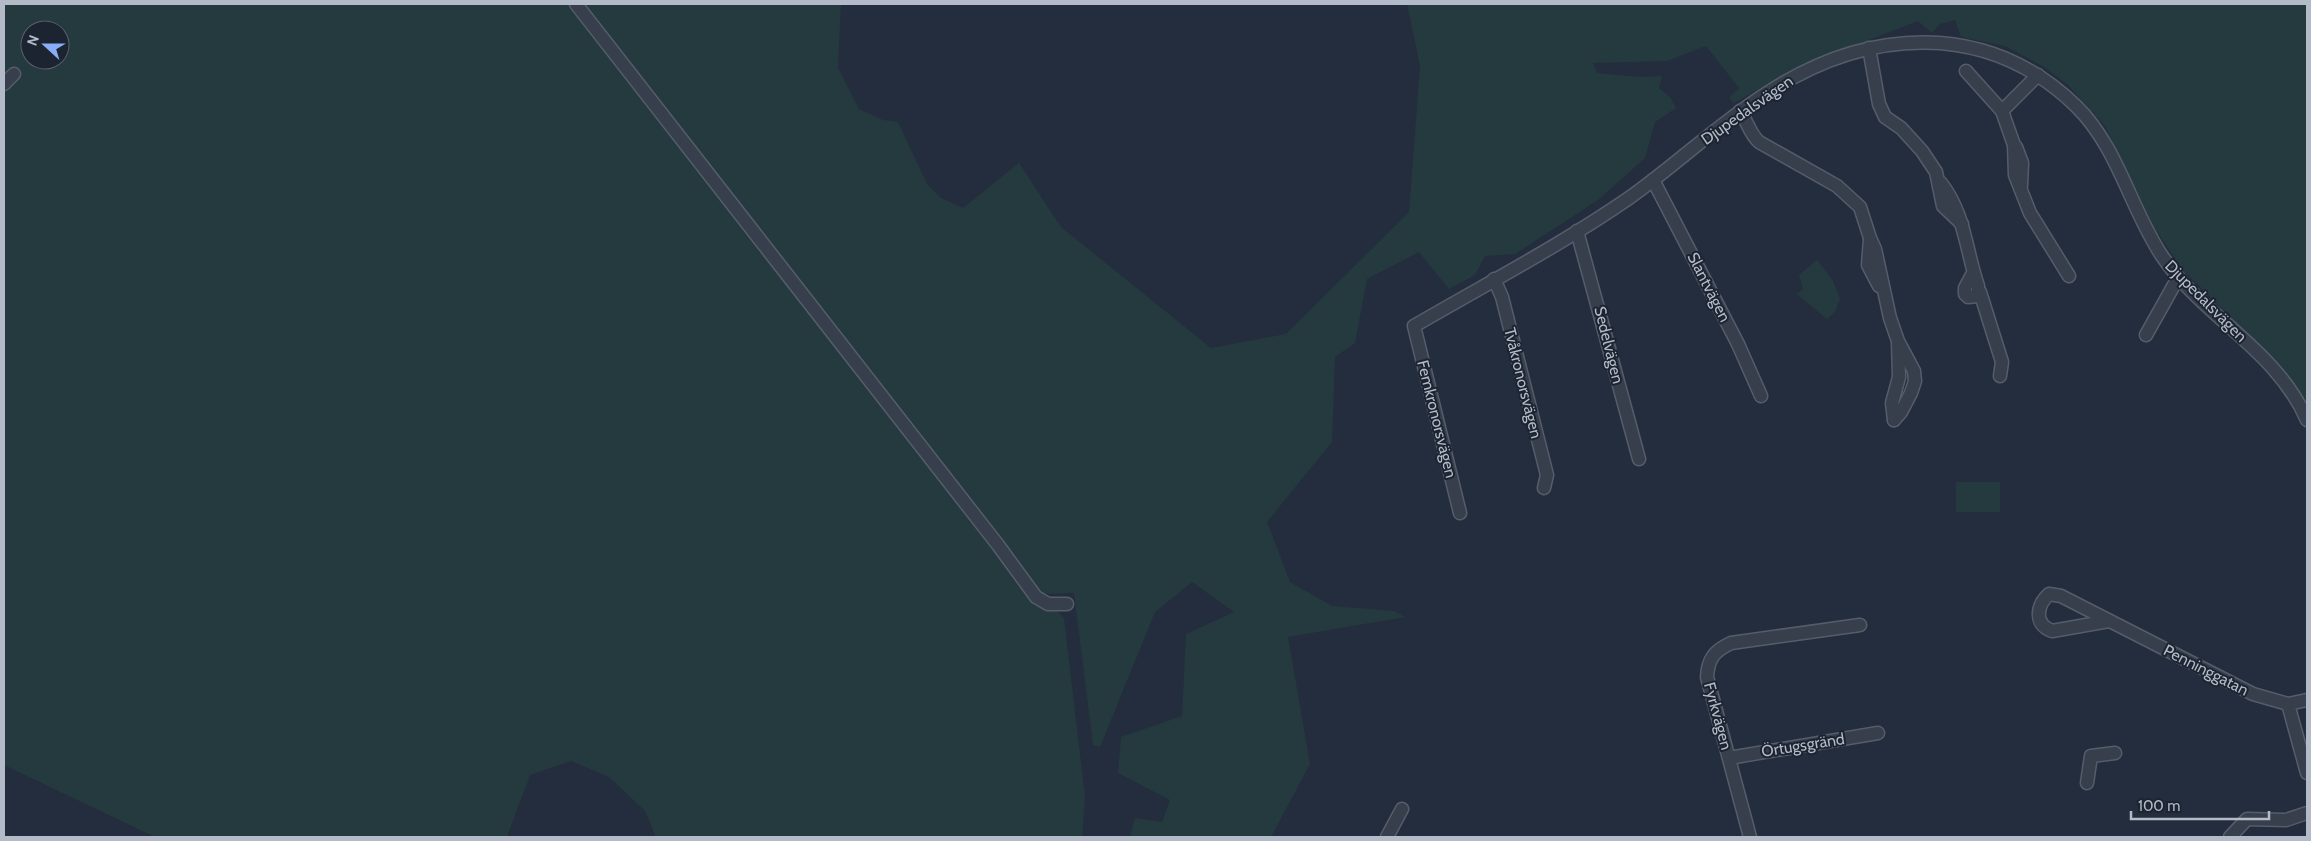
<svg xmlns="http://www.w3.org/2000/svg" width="2311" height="841" font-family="Cabin,sans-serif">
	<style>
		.green { fill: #253a3e; fill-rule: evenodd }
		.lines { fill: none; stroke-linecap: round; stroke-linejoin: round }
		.minor-casing { stroke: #555d6b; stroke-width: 15 }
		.minor { stroke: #373f4d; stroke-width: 12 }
		.labels { text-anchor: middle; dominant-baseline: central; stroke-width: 4; stroke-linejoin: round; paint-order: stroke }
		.street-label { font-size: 16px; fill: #b3bac8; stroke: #1c2432 }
	</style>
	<rect width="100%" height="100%" fill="#232d3d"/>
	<g class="green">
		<path d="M4 4H570L831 341 1047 607 1057 611 1064 618 1085 797 1082 837H656L645 811 609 777 571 761 530 775 507 837H155L4 765ZM30 30H60V60H30Z"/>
		<polygon points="583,4 841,4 838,68 859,109 883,120 898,122 927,184 941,198 963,208 1019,163 1061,227 1211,348 1286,334 1409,212 1420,66 1407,4 2307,4 2307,401 2275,361 2182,269 2153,226 2105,126 2068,85 2044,67 2005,46 1961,37 1955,20 1940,24 1932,33 1918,21 1799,67 1734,103 1729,98 1739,88 1706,46 1667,61 1593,63 1597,73 1641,77 1662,76 1659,88 1670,97 1676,108 1655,122 1645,158 1598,200 1515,254 1485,256 1475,275 1449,289 1419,252 1367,279 1355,343 1335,357 1332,442 1267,522 1290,582 1332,606 1394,611 1405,617 1288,637 1310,764 1271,837 1130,837 1135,818 1162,822 1170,800 1118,773 1121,737 1182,716 1186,634 1234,612 1192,582 1155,612 1100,747 1093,745 1074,593 1042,594"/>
		<polygon points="1817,260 1832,279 1840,299 1835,312 1827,319 1797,294 1803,289 1799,275"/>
		<rect x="1956" y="482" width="44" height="30"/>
	</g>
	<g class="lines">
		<g class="minor-casing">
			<g id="minor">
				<polyline points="576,4 998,545 1036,597 1048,604 1067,604"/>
				<polyline points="1869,48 1879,104 1885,117 1901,128 1922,151 1936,172 1943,206 1962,224"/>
				<polyline points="1966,71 2002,111 2014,145 2015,175 2030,213 2069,276"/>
				<polyline points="4,84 14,74"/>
				<path d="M1740 111C1747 121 1750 134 1759 142L1837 186 1860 207 1870 238 1875 249 1890 318 1898 341 1914 371 1915 381 1911 393 1901 412 1894 420"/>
				<polyline points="2002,111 2038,75"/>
				<polyline points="2016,147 2022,163 2021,186"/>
				<polyline points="1653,180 1738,344 1761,396"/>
				<path d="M1941 183C1965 214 1966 251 1978 286V296L1968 297 1965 294V288L1973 273"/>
				<polyline points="1577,231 1639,459"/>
				<polyline points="1870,239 1868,265 1879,286"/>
				<polyline points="1494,279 1502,297 1547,475 1544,488"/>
				<polyline points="1980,292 2002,362 2000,376"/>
				<polyline points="2146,335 2174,285 2180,279"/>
				<polyline points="1894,420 1892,403 1899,377 1898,342"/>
				<path d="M1460 513 1414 326C1486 284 1561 245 1629 198 1676 165 1718 124 1767 93 1867 28 1986 19 2076 106 2118 147 2130 208 2162 256 2203 317 2276 349 2307 420"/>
				<path d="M2109 621 2052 631C2033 624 2037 605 2049 594L2061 596 2253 694 2288 704 2307 700"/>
				<polyline points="2288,704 2307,773"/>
				<polyline points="1729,758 1878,733"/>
				<polyline points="2087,783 2091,756 2115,753"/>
				<polyline points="1387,837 1402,809"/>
				<path d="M1750 837 1707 677C1708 659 1714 651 1731 643L1860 625"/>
				<polyline points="2230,837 2247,819 2286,820 2307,813"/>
			</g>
		</g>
		<use href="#minor" class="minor"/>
	</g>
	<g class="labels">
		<g class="street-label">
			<text transform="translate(1747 110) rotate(-35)">Djupedalsvägen</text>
			<text transform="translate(1709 287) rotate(63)">Slantvägen</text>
			<text transform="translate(2206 301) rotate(45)">Djupedalsvägen</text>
			<text transform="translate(1609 345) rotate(76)">Sedelvägen</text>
			<text transform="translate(1523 383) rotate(76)">Tvåkronorsvägen</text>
			<text transform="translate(1437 419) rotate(76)">Femkronorsvägen</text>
			<text transform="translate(2206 670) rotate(27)">Penninggatan</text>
			<text transform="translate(1718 716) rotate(75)">Fyrkvägen</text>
			<text transform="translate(1803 745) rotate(-9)">Örtugsgränd</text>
		</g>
	</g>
	<rect width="2311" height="841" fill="none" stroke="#b3bac8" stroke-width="10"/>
	<g transform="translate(45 45) rotate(291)"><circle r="24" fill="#1c2432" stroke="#58606e"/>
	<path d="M0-4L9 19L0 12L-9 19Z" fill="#88aef8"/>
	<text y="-8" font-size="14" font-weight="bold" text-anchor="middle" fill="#b3bac8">N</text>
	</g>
	<path d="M2131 811v8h138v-8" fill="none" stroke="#b3bac8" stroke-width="2.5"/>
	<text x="2138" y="811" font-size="15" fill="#b3bac8" stroke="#1c2432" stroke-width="4" paint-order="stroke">100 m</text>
</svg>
